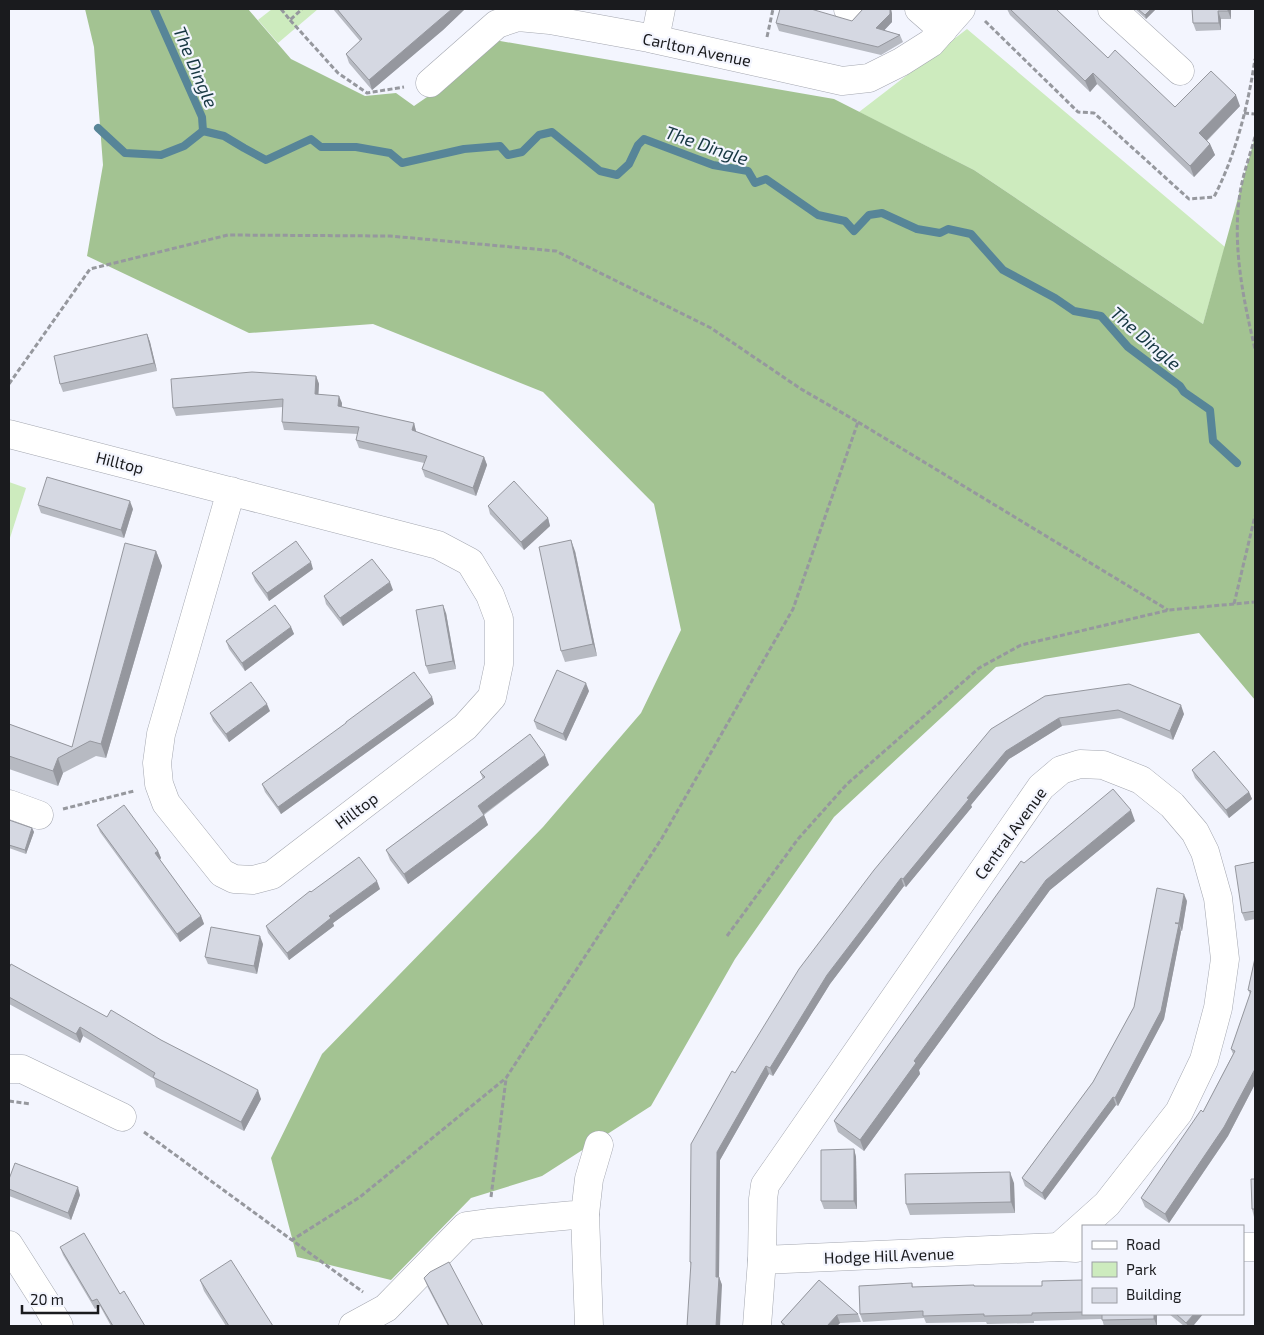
<svg xmlns="http://www.w3.org/2000/svg" width="1264" height="1335" font-family="'Exo 2',sans-serif">
	<style>
		.green { fill: #cdebbe }
		.forest { fill: #a3c392 }
		.lines { fill: none; stroke-linecap: round; stroke-linejoin: round }
		.stream { stroke: #578598; stroke-width: 8 }
		.minor-casing { stroke: #a4a7b0; stroke-width: 29 }
		.path { stroke: #96989e; stroke-width: 3; stroke-dasharray: 5 2.5; stroke-linecap: butt }
		.minor { stroke: #fff; stroke-width: 28 }
		.wall { fill: #b7bac2 }
		.shaded-wall { fill: #95979e }
		.building { fill: #d5d8e2; stroke: #95979e }
		.labels { text-anchor: middle; dominant-baseline: central; stroke-width: 4.5; stroke-linejoin: round; paint-order: stroke }
		.street-label { font-size: 16px; fill: #1a1b1e; stroke: #f3f5fe }
		.water-label { font-size: 18px; font-style: italic; fill: #173742; stroke: #f3f5fe }
	</style>
	<rect width="100%" height="100%" fill="#f3f5fe"/>
	<g class="green">
		<polygon points="272,9 318,9 278,43 258,20"/>
		<polygon points="967,29 1225,247 1203,324 974,170 859,112"/>
		<polygon points="9,482 26,488 9,541"/>
	</g>
	<polygon class="forest" points="85,9 248,9 291,59 365,96 396,93 414,106 443,86 489,39 834,99 974,170 1203,324 1255,137 1255,700 1199,633 996,667 834,817 735,959 651,1106 542,1176 471,1198 391,1280 297,1257 271,1158 322,1054 543,827 641,713 681,630 654,504 543,392 373,324 249,333 87,256 103,165 94,47"/>
	<g class="lines">
		<g class="stream">
			<polyline points="154,9 202,117 203,131 224,136 244,148 266,160 311,139 321,147 356,147 390,153 402,163 464,149 500,146 508,155 522,152 539,135 552,132 600,171 617,175 629,164 638,145 644,139 713,165 748,171 755,183 766,179 818,215 845,221 854,231 869,215 882,213 917,229 940,233 948,229 971,234 1003,270 1055,298 1074,311 1101,316 1128,347 1180,386 1184,392 1210,410 1213,441 1237,463"/>
			<polyline points="98,128 125,153 161,155 184,146 203,131"/>
		</g>
		<g class="minor-casing">
			<g id="minor">
				<polyline points="848,9 850,9"/>
				<polyline points="919,9 943,30"/>
				<polyline points="1112,9 1180,71"/>
				<polyline points="655,39 661,9"/>
				<polyline points="430,83 497,24 518,17 550,20 649,38 842,81 869,78 901,62 931,43 961,9"/>
				<polyline points="9,434 438,545 470,562 490,595 499,619 499,664 492,697 465,727 272,875 253,880 234,879 222,873 166,803 159,784 157,763 161,734 231,491"/>
				<polyline points="9,804 39,815"/>
				<polyline points="9,1069 22,1069 122,1117"/>
				<polyline points="585,1214 589,1326"/>
				<polyline points="9,1245 44,1300 59,1326"/>
				<polyline points="1243,1247 1255,1247"/>
				<polyline points="762,1260 1059,1247 1076,1248"/>
				<polyline points="353,1326 386,1308 466,1226 488,1223 585,1214 589,1179 599,1145"/>
				<polyline points="757,1326 762,1260 763,1199 765,1185 1041,787 1061,770 1080,764 1103,765 1141,780 1172,805 1195,832 1205,852 1218,898 1225,959 1218,1008 1204,1060 1179,1112 1107,1204 1059,1247"/>
			</g>
		</g>
		<g class="path">
			<polyline points="281,9 290,20 302,9"/>
			<polyline points="290,20 338,73 367,93 404,87"/>
			<path d="M985 21 1078 112 1094 113 1189 199 1214 197C1236 154 1248 106 1255 59"/>
			<polyline points="767,37 773,9"/>
			<polyline points="1244,113 1255,114"/>
			<path d="M1255 137C1250 155 1243 174 1240 193 1232 245 1243 298 1255 349"/>
			<polyline points="9,384 90,269 228,235 390,236 556,251 711,328 801,389 858,422 793,609 662,838 506,1078 360,1197 292,1240"/>
			<polyline points="858,422 1168,610"/>
			<polyline points="1234,604 1255,516"/>
			<polyline points="63,809 134,791"/>
			<polyline points="727,936 798,839 847,784 979,668 1021,645 1169,610 1255,602"/>
			<polyline points="9,1101 31,1104"/>
			<polyline points="144,1132 363,1292"/>
			<polyline points="491,1197 506,1079"/>
		</g>
		<use href="#minor" class="minor"/>
	</g>
	<g class="wall">
		<polygon points="333,9 465,9 443,30 372,90 349,63 346,54 360,41"/>
		<polygon points="863,9 891,9 892,14 892,22 884,30 900,35 903,42 881,55 779,31 776,23 852,21"/>
		<polygon points="1007,9 1056,9 1108,58 1175,107 1240,106 1207,141 1210,144 1215,155 1194,177 1097,84 1090,92 1010,15"/>
		<polygon points="1135,9 1156,9 1146,19"/>
		<polygon points="1192,9 1231,9 1231,19 1221,19 1221,30 1196,31 1193,23"/>
		<polygon points="147,334 150,342 157,371 63,392 60,384"/>
		<polygon points="316,376 319,384 318,394 342,403 342,407 414,423 416,432 484,457 487,465 476,496 425,477 422,469 424,463 359,448 356,440 358,434 284,430 282,422 283,407 176,416 173,408"/>
		<polygon points="38,505 133,509 124,538 41,513"/>
		<polygon points="488,506 548,518 550,526 524,550 490,514"/>
		<polygon points="156,551 162,566 106,758 96,756 63,773 58,786 9,769 9,724 72,747"/>
		<polygon points="575,551 597,656 565,662 561,651"/>
		<polygon points="313,569 269,601 255,581 252,573"/>
		<polygon points="393,590 343,626 326,604 324,596"/>
		<polygon points="446,613 456,669 429,674 426,666"/>
		<polygon points="291,627 294,634 245,671 229,649 226,641"/>
		<polygon points="589,691 566,741 537,729 534,721"/>
		<polygon points="1045,696 1184,714 1173,740 1121,718 1062,726 1009,759 971,805 972,807 906,887 904,886 830,984 773,1076 769,1074 720,1160 719,1277 722,1285 691,1266 690,1262 735,1073"/>
		<polygon points="432,697 434,704 281,814 265,792 262,784"/>
		<polygon points="270,711 229,742 213,721 210,713"/>
		<polygon points="549,765 484,815 488,825 408,884 390,860 386,850 483,779 480,772"/>
		<polygon points="1192,770 1249,792 1252,799 1229,818 1195,778"/>
		<polygon points="9,820 32,828 34,832 26,854 9,848"/>
		<polygon points="1135,821 1050,890 919,1070 920,1074 864,1151 838,1132 834,1121 1024,863"/>
		<polygon points="97,825 158,851 161,858 160,860 201,916 204,924 180,942 100,832"/>
		<polygon points="1255,862 1255,919 1245,921 1242,913"/>
		<polygon points="380,889 333,923 334,926 289,960 268,933 266,926 311,892"/>
		<polygon points="1187,901 1182,931 1181,931 1164,1019 1118,1106 1116,1105 1045,1200 1025,1186 1022,1178 1093,1082 1134,1007"/>
		<polygon points="263,944 257,974 208,964 205,957"/>
		<polygon points="1255,958 1255,1084 1228,1136 1169,1223 1145,1207 1141,1198 1203,1112 1233,1054 1231,1049 1250,994 1248,990"/>
		<polygon points="9,968 107,1017 161,1040 261,1099 244,1131 156,1087 154,1079 83,1036 80,1043 9,1004"/>
		<polygon points="854,1149 856,1157 857,1209 824,1209 821,1201"/>
		<polygon points="9,1179 80,1195 71,1220 9,1196"/>
		<polygon points="1255,1179 1255,1217 1254,1217 1252,1209"/>
		<polygon points="1014,1183 1015,1213 910,1215 906,1204"/>
		<polygon points="60,1247 120,1294 145,1326 111,1326 100,1306 95,1309 63,1255"/>
		<polygon points="424,1278 483,1326 448,1326 428,1288"/>
		<polygon points="200,1280 273,1326 226,1326 204,1291"/>
		<polygon points="819,1280 858,1314 861,1322 840,1323 837,1326 783,1326 781,1322"/>
		<polygon points="1083,1280 1083,1314 1157,1314 1157,1326 1104,1326 1102,1319 1034,1321 1034,1323 987,1324 986,1322 926,1323 924,1318 863,1322 860,1314 912,1283 913,1287 1042,1286"/>
		<polygon points="1169,1314 1203,1314 1193,1326 1184,1326"/>
	</g>
	<g class="shaded-wall">
		<polygon points="452,9 465,9 443,30 372,90 369,80"/>
		<polygon points="890,9 891,9 892,14 892,22 879,36 876,28"/>
		<polygon points="1151,9 1156,9 1146,19 1145,15"/>
		<polygon points="1228,9 1231,9 1231,19 1228,11"/>
		<polygon points="1218,11 1221,19 1221,30 1219,23"/>
		<polygon points="1093,73 1097,84 1090,92 1085,81"/>
		<polygon points="1236,95 1240,106 1203,144 1199,133"/>
		<polygon points="1210,144 1215,155 1194,177 1190,166"/>
		<polygon points="147,334 150,342 157,371 154,363"/>
		<polygon points="316,376 319,384 318,402 315,394"/>
		<polygon points="339,396 342,403 341,414 338,406"/>
		<polygon points="414,423 416,431 415,438 412,430"/>
		<polygon points="484,457 487,465 476,496 473,488"/>
		<polygon points="130,501 133,509 124,538 121,530"/>
		<polygon points="548,518 550,526 524,550 521,542"/>
		<polygon points="571,540 575,551 597,656 593,644"/>
		<polygon points="156,551 162,566 106,758 101,744"/>
		<polygon points="311,562 313,569 269,601 267,593"/>
		<polygon points="390,582 393,590 343,626 340,618"/>
		<polygon points="443,605 446,613 456,669 453,661"/>
		<polygon points="291,627 294,634 245,671 242,663"/>
		<polygon points="586,683 589,691 566,741 563,734"/>
		<polygon points="432,697 434,704 281,814 278,807"/>
		<polygon points="267,704 270,711 229,742 226,734"/>
		<polygon points="1181,705 1184,714 1173,740 1170,731"/>
		<polygon points="1059,718 1062,726 1009,759 971,805 972,807 906,887 903,879 967,798 1006,751"/>
		<polygon points="545,755 549,765 481,816 478,806"/>
		<polygon points="58,758 63,773 58,786 53,771"/>
		<polygon points="1249,792 1252,799 1229,818 1226,810"/>
		<polygon points="1131,810 1135,821 1050,890 919,1070 920,1074 864,1151 860,1140 914,1061 1046,880"/>
		<polygon points="484,815 488,825 408,884 404,874"/>
		<polygon points="32,828 34,832 26,854 25,850"/>
		<polygon points="158,851 161,858 158,861 155,853"/>
		<polygon points="901,878 904,886 830,984 773,1076 770,1068 827,975"/>
		<polygon points="377,881 380,889 333,923 334,926 289,960 287,953 329,916"/>
		<polygon points="1184,894 1187,901 1182,931 1179,923"/>
		<polygon points="201,916 204,924 180,942 177,934"/>
		<polygon points="1179,924 1181,932 1164,1019 1118,1106 1115,1098"/>
		<polygon points="260,936 263,944 257,974 254,966"/>
		<polygon points="80,1027 83,1036 80,1043 76,1034"/>
		<polygon points="766,1066 769,1074 720,1160 719,1279 719,1277 722,1285 720,1326 716,1326 717,1152"/>
		<polygon points="1255,1069 1255,1084 1228,1136 1169,1223 1165,1214"/>
		<polygon points="258,1090 261,1099 244,1131 241,1122"/>
		<polygon points="1113,1097 1116,1105 1045,1200 1042,1193"/>
		<polygon points="854,1149 856,1157 857,1209 854,1201"/>
		<polygon points="1010,1172 1014,1183 1015,1213 1011,1202"/>
		<polygon points="78,1187 80,1195 71,1220 68,1213"/>
		<polygon points="1154,1314 1157,1314 1157,1326 1154,1319"/>
		<polygon points="1194,1314 1203,1314 1193,1326 1188,1326 1186,1323"/>
		<polygon points="837,1315 840,1323 837,1326 827,1326"/>
	</g>
	<g class="building">
		<polygon points="337,9 452,9 439,20 369,80 346,54 362,39"/>
		<polygon points="780,9 811,9 852,21 863,9 890,9 890,14 876,28 900,35 878,47 776,23"/>
		<polygon points="1010,9 1056,9 1108,58 1115,50 1175,107 1211,71 1236,95 1199,133 1210,144 1190,166 1093,73 1085,81"/>
		<polygon points="1138,9 1151,9 1145,15"/>
		<polygon points="1192,9 1228,9 1228,11 1218,11 1219,23 1193,23"/>
		<polygon points="147,334 154,363 60,384 54,356"/>
		<polygon points="252,372 316,376 315,394 339,396 338,406 414,423 412,430 484,457 473,488 422,469 427,456 356,440 359,427 282,422 283,399 173,408 171,379"/>
		<polygon points="47,477 130,501 121,530 38,505"/>
		<polygon points="514,481 548,518 521,542 488,506"/>
		<polygon points="571,540 593,644 561,651 539,547"/>
		<polygon points="296,541 311,562 267,593 252,573"/>
		<polygon points="125,543 156,551 101,744 90,741 58,758 53,771 9,756 9,724 72,747"/>
		<polygon points="372,559 390,582 340,618 324,596"/>
		<polygon points="275,605 291,627 242,663 226,641"/>
		<polygon points="443,605 453,661 426,666 416,610"/>
		<polygon points="557,670 586,683 563,734 534,721"/>
		<polygon points="414,672 432,697 278,807 262,784 346,723 346,722"/>
		<polygon points="251,682 267,704 226,734 210,713"/>
		<polygon points="1129,684 1181,705 1170,731 1118,710 1059,718 1006,751 967,798 969,799 903,879 901,878 827,975 770,1068 766,1066 717,1152 716,1277 719,1277 716,1326 687,1326 691,1262 690,1262 691,1144 732,1071 735,1073 799,969 874,870 991,729 1045,696"/>
		<polygon points="530,734 545,755 478,806 484,815 404,874 386,850 485,777 480,772"/>
		<polygon points="1214,751 1249,792 1226,810 1192,770"/>
		<polygon points="1113,789 1131,810 1046,880 914,1061 916,1063 860,1140 834,1121 1021,861 1024,863"/>
		<polygon points="124,805 158,851 155,853 201,916 177,934 97,825"/>
		<polygon points="9,820 32,828 25,850 9,845"/>
		<polygon points="359,857 377,881 329,916 331,918 287,953 266,926 310,891 311,892"/>
		<polygon points="1255,862 1255,911 1242,913 1235,866"/>
		<polygon points="1157,888 1184,894 1179,923 1175,923 1179,924 1161,1011 1115,1098 1113,1097 1042,1193 1022,1178 1093,1082 1134,1007"/>
		<polygon points="211,927 260,936 254,966 205,957"/>
		<polygon points="1255,958 1255,1069 1224,1127 1165,1214 1141,1198 1201,1110 1203,1112 1235,1051 1231,1049 1251,991 1248,990"/>
		<polygon points="11,964 107,1017 111,1010 161,1040 258,1090 241,1122 153,1077 155,1073 80,1027 76,1034 9,997 9,968"/>
		<polygon points="854,1149 854,1201 821,1201 821,1150"/>
		<polygon points="15,1163 78,1187 68,1213 9,1189 9,1179"/>
		<polygon points="1010,1172 1011,1202 906,1204 905,1174"/>
		<polygon points="1251,1179 1255,1179 1255,1209 1252,1209"/>
		<polygon points="84,1233 120,1294 124,1291 145,1326 113,1326 97,1299 92,1301 60,1247"/>
		<polygon points="231,1260 273,1326 229,1326 200,1280"/>
		<polygon points="449,1262 483,1326 449,1326 424,1278 430,1272"/>
		<polygon points="819,1280 858,1314 837,1315 827,1326 786,1326 781,1322"/>
		<polygon points="1083,1280 1083,1312 1032,1313 1032,1315 984,1316 984,1314 923,1316 923,1311 860,1314 859,1286 912,1283 912,1287 974,1285 974,1286 1042,1286 1042,1281"/>
		<polygon points="1102,1314 1154,1314 1154,1319 1102,1320"/>
		<polygon points="1176,1314 1194,1314 1186,1323"/>
	</g>
	<g class="labels">
		<g class="street-label">
			<text transform="translate(697 49) rotate(12)">Carlton Avenue</text>
			<text transform="translate(120 462) rotate(14)">Hilltop</text>
			<text transform="translate(356 810) rotate(-37)">Hilltop</text>
			<text transform="translate(1010 833) rotate(-54)">Central Avenue</text>
			<text transform="translate(889 1255) rotate(-2)">Hodge Hill Avenue</text>
		</g>
		<g class="water-label">
			<text transform="translate(196 67) rotate(67)">The Dingle</text>
			<text transform="translate(707 145) rotate(19)">The Dingle</text>
			<text transform="translate(1146 338) rotate(41)">The Dingle</text>
		</g>
	</g>
	<rect width="1264" height="1335" fill="none" stroke="#1a1b1e" stroke-width="20"/>
	<rect x="1082" y="1225" width="162" height="90" fill="#f3f5fe" stroke="#9c9ea4"/>
	<rect x="1092" y="1241" width="25" height="8" fill="#ffffff" stroke="#9c9ea4"/>
	<text x="1126" y="1250" font-size="15" fill="#1a1b1e">Road</text>
	<rect x="1092" y="1262" width="25" height="15" fill="#cdebbe" stroke="#9c9ea4"/>
	<text x="1126" y="1275" font-size="15" fill="#1a1b1e">Park</text>
	<rect x="1092" y="1288" width="25" height="15" fill="#d5d8e2" stroke="#9c9ea4"/>
	<text x="1126" y="1300" font-size="15" fill="#1a1b1e">Building</text>
	<path d="M22 1305v8h76v-8" fill="none" stroke="#1a1b1e" stroke-width="2.5"/>
	<text x="30" y="1305" font-size="15" fill="#1a1b1e" stroke="#f3f5fe" stroke-width="4" paint-order="stroke">20 m</text>
</svg>
